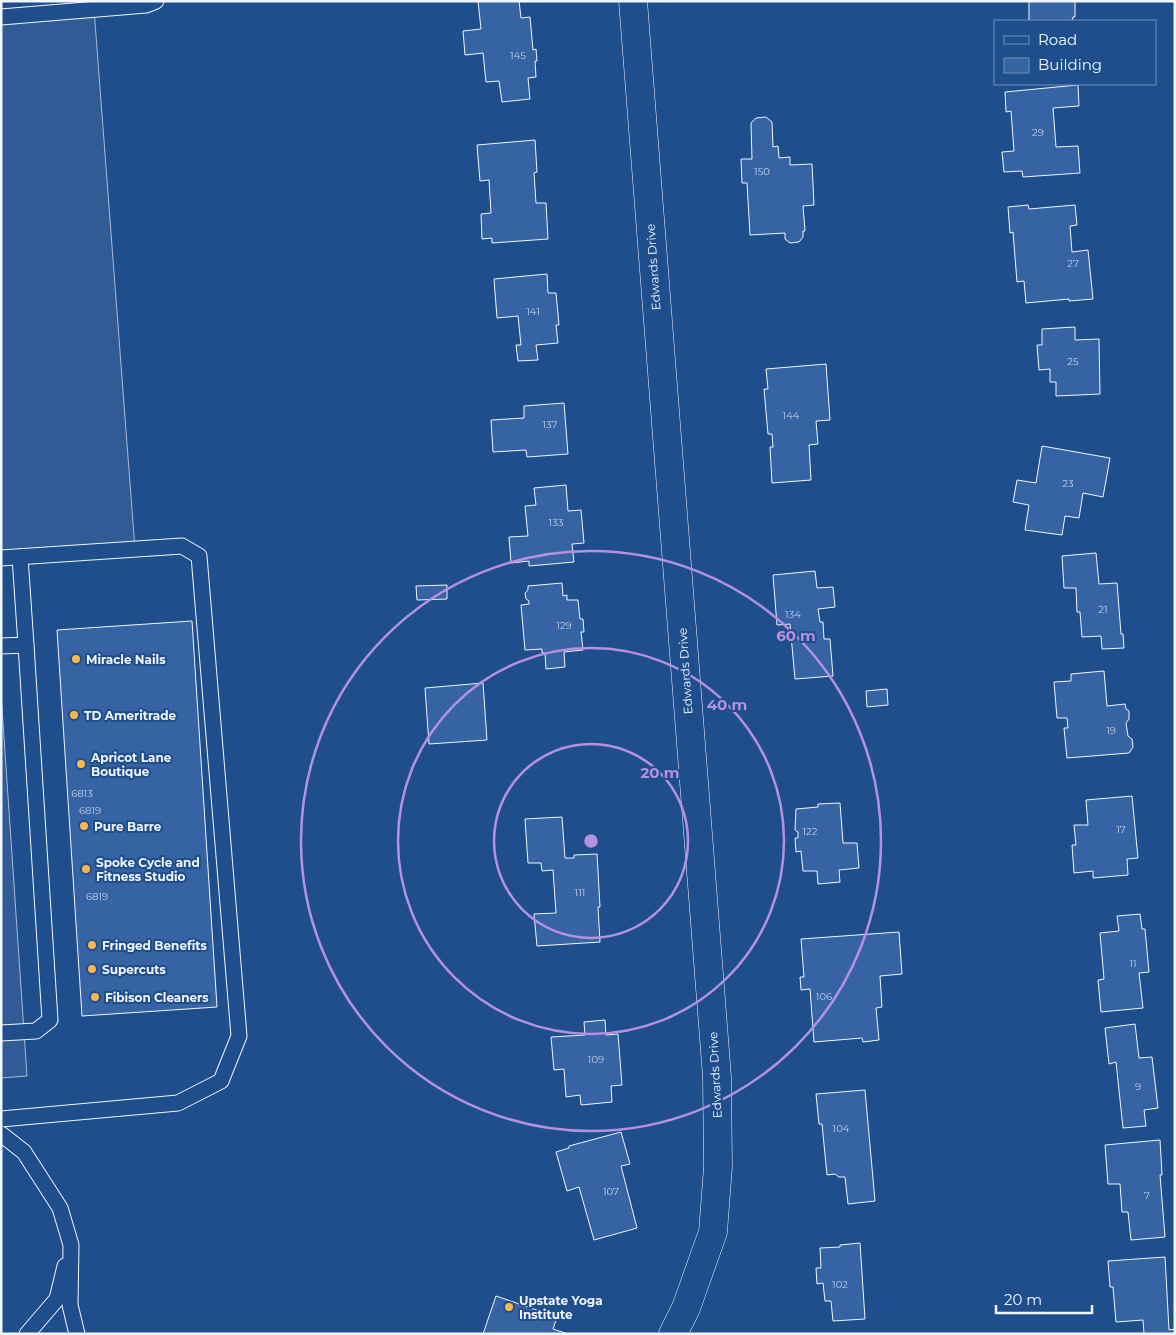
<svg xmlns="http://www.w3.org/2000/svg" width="1176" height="1335" font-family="Montserrat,sans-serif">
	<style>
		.parking { fill: #305b95; stroke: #a8bbd7 }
		.building { fill: #3563a3; stroke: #f2f6ff }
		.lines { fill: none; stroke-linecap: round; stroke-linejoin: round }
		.service-casing { stroke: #f2f6ff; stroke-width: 17 }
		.minor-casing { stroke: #f2f6ff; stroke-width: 29 }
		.service { stroke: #1f4e8c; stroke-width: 15 }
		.minor { stroke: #1f4e8c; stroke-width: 28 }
		.ring { fill: none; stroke: #b691df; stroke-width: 2.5 }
		.poi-dot { fill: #ffb74d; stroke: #1f4e8c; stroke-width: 2 }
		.labels { text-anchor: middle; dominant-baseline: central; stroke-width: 4; stroke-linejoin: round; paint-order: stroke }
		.number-label { font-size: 10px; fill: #c3d1e8 }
		.street-label { font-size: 12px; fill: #f2f6ff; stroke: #1f4e8c }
		.poi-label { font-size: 12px; font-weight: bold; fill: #f2f6ff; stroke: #1f4e8c; text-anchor: start }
		.centre { fill: #b691df; stroke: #1f4e8c; stroke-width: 2.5 }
		.ring-label { font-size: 15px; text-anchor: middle; font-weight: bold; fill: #b691df; stroke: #1f4e8c; stroke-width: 4; stroke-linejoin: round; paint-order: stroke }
	</style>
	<rect width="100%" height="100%" fill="#1f4e8c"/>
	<g class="parking">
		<polygon points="94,9 135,549 1,558 1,17"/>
		<polygon points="1,693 27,1076 1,1078"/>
	</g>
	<g class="building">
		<polygon points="478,1 519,1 521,18 530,17 533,50 536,49 537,61 535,61 536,77 528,78 530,99 502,102 499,81 486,82 483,53 465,55 463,31 481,29"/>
		<polygon points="1029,1 1075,1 1075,17 1073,17 1072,21 1029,21"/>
		<polygon points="1078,85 1079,106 1053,108 1056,147 1078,146 1080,173 1023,177 1022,171 1004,172 1002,152 1014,151 1011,111 1006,112 1005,92"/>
		<polygon points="766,117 772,122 773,147 778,146 779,158 790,157 790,165 812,164 814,205 803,206 805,231 803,231 803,237 799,242 790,243 785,239 785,233 750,235 747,183 742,183 741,159 752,159 751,123 756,118"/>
		<polygon points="535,140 537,172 534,173 536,203 546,203 548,239 492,243 492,238 482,239 481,214 491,213 489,180 480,181 477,145"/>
		<polygon points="1028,205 1029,209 1075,205 1077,225 1070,226 1072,252 1088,250 1093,299 1069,301 1069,299 1026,303 1024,281 1017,282 1013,232 1010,233 1008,207"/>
		<polygon points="547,274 548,293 556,293 559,325 556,325 558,343 536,345 538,360 518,361 516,345 521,345 518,316 497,318 494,279"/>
		<polygon points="1075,327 1075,340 1099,339 1100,394 1056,396 1056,382 1050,382 1050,369 1039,370 1037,345 1042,345 1042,329"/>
		<polygon points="826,364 830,420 816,421 818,444 809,445 811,480 772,483 770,447 773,447 772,434 768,434 764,389 768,389 766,369"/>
		<polygon points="564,403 568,454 527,457 526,450 493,452 491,420 524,418 524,406"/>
		<polygon points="1042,446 1110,458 1103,497 1083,493 1079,518 1065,516 1062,535 1025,530 1029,505 1013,502 1017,480 1036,483"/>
		<polygon points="566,485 568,511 581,510 584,543 572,544 574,562 529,566 529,561 511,563 509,537 528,536 525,506 536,505 534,488"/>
		<polygon points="1096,553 1099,584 1117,583 1121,634 1123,634 1124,648 1102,649 1101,636 1082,637 1080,612 1077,612 1076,588 1064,588 1062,556"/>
		<polygon points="815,571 817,588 833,587 835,607 818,609 820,622 823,622 824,639 830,639 833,676 795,679 790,624 777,625 773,575"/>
		<polygon points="562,583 563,596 567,595 567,600 578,600 580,619 583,619 584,632 581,632 583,650 564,652 565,667 546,669 545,653 542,653 542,649 525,650 521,605 529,604 529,601 526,599 525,593 528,590 528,586"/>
		<polygon points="447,585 447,599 417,600 416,586"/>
		<polygon points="192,621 217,1007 82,1016 57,630"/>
		<polygon points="1104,671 1107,706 1125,704 1126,709 1129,711 1129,719 1126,723 1128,736 1132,739 1133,747 1129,753 1067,758 1064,728 1068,728 1067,718 1057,718 1054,682 1071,681 1071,674"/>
		<polygon points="483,683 487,740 429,744 425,688"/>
		<polygon points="887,689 888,705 867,707 866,691"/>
		<polygon points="1132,796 1138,858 1127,859 1128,875 1093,878 1093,871 1074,873 1072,845 1076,845 1074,825 1088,825 1086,800"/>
		<polygon points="840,803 843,843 857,843 859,868 839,870 840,882 818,884 817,871 803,871 801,851 796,852 795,838 798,838 798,832 795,830 796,809 818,807 818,804"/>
		<polygon points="562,817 565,858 574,858 574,855 597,854 600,907 598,907 600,942 537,946 534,914 556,913 553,870 542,871 541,863 528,863 525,819"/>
		<polygon points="1140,914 1142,929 1145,929 1149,972 1139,973 1143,1008 1101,1012 1098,980 1104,979 1100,933 1119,931 1117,916"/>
		<polygon points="899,932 902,974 880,976 882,1007 876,1008 879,1040 863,1042 862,1038 814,1042 810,989 801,990 800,977 804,977 801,939"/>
		<polygon points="605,1020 606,1035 618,1034 622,1085 611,1086 612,1102 581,1105 580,1095 566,1097 564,1069 554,1070 551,1037 585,1035 584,1022"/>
		<polygon points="1135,1024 1139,1058 1152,1057 1158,1108 1144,1110 1146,1126 1123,1128 1116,1062 1109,1064 1105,1028"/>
		<polygon points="865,1090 875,1201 848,1204 845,1177 839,1177 835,1174 827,1175 822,1124 819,1124 816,1094"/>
		<polygon points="621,1132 630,1164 621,1166 637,1228 594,1240 579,1187 567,1191 556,1152 569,1148 569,1146"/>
		<polygon points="1160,1140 1162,1175 1160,1175 1165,1237 1131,1240 1128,1212 1122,1212 1120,1184 1108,1184 1105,1145"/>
		<polygon points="860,1243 865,1319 833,1321 831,1301 825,1301 823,1283 817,1284 816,1268 821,1268 820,1248 840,1247 840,1245"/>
		<polygon points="1165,1257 1169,1330 1175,1329 1175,1334 1139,1334 1144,1333 1143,1320 1116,1322 1113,1287 1110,1287 1108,1261"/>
		<polygon points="496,1296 557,1317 553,1329 568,1334 483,1334"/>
	</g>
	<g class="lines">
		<g class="service-casing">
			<g id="service">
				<polyline points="1,17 146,5 156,1"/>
				<polyline points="1,558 182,546 199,556 239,1036 221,1081 178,1103 1,1119"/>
				<polyline points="1,646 26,645 20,557"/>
				<polyline points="1,1033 36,1031 50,1020 26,645"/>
				<polyline points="1,1134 24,1152 60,1208 71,1245 70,1305 77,1334"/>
				<polyline points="27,1334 57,1299 65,1266"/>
			</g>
		</g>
		<g class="minor-casing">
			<polyline id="minor" points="633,1 717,1077 718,1167 713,1232 686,1308 673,1334"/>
		</g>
		<use href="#service" class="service"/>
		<use href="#minor" class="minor"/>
	</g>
	<g class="ring">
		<circle cx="591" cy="841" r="97"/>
		<circle cx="591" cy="841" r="193"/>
		<circle cx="591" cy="841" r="290"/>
	</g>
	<g class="poi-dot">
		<circle cx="76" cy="659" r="5"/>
		<circle cx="74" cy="715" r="5"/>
		<circle cx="81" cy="764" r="5"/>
		<circle cx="84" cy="826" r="5"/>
		<circle cx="86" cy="869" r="5"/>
		<circle cx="92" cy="945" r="5"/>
		<circle cx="92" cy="969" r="5"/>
		<circle cx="95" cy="997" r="5"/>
		<circle cx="509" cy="1307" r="5"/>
	</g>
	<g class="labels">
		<g class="number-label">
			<text x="518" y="55">145</text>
			<text x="1038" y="132">29</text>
			<text x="762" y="171">150</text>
			<text x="1073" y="263">27</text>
			<text x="533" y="311">141</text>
			<text x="1073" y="361">25</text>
			<text x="791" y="415">144</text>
			<text x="550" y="424">137</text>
			<text x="1068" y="483">23</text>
			<text x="556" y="522">133</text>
			<text x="1103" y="609">21</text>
			<text x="793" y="614">134</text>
			<text x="564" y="625">129</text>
			<text x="1111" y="730">19</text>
			<text x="82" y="793">6813</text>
			<text x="90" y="810">6819</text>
			<text x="1121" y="829">17</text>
			<text x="810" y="831">122</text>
			<text x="580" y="892">111</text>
			<text x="97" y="896">6819</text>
			<text x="1133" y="963">11</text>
			<text x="824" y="996">106</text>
			<text x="596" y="1059">109</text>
			<text x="1138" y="1086">9</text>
			<text x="841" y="1128">104</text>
			<text x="611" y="1191">107</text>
			<text x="1147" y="1195">7</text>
			<text x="840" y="1284">102</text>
		</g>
		<g class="street-label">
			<text transform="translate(653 267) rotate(-94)">Edwards Drive</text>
			<text transform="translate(685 671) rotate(-94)">Edwards Drive</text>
			<text transform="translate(715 1075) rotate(-93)">Edwards Drive</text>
		</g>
		<g class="poi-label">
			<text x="86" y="659">Miracle Nails</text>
			<text x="84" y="715">TD Ameritrade</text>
			<text x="91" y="757">Apricot Lane<tspan x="91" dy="14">Boutique</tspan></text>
			<text x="94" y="826">Pure Barre</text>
			<text x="96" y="862">Spoke Cycle and<tspan x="96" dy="14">Fitness Studio</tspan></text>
			<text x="102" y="945">Fringed Benefits</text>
			<text x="102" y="969">Supercuts</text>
			<text x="105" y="997">Fibison Cleaners</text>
			<text x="519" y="1300">Upstate Yoga<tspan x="519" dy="14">Institute</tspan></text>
		</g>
	</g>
	<circle cx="591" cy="841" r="8" class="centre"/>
	<g class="ring-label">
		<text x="796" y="641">60 m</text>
		<text x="727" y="710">40 m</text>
		<text x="660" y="778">20 m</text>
	</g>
	<rect width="1176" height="1335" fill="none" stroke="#f2f6ff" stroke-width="5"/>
	<rect x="994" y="20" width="162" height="65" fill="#1f4e8c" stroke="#7391ba"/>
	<rect x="1004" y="36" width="25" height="8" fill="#1f4e8c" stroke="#7391ba"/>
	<text x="1038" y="45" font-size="15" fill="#f2f6ff">Road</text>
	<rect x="1004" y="58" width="25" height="15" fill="#3563a3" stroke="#7391ba"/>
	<text x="1038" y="70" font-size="15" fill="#f2f6ff">Building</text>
	<path d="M996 1305v8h96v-8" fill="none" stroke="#f2f6ff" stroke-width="2.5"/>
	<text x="1004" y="1305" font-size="15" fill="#f2f6ff" stroke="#1f4e8c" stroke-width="4" paint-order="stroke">20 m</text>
</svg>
